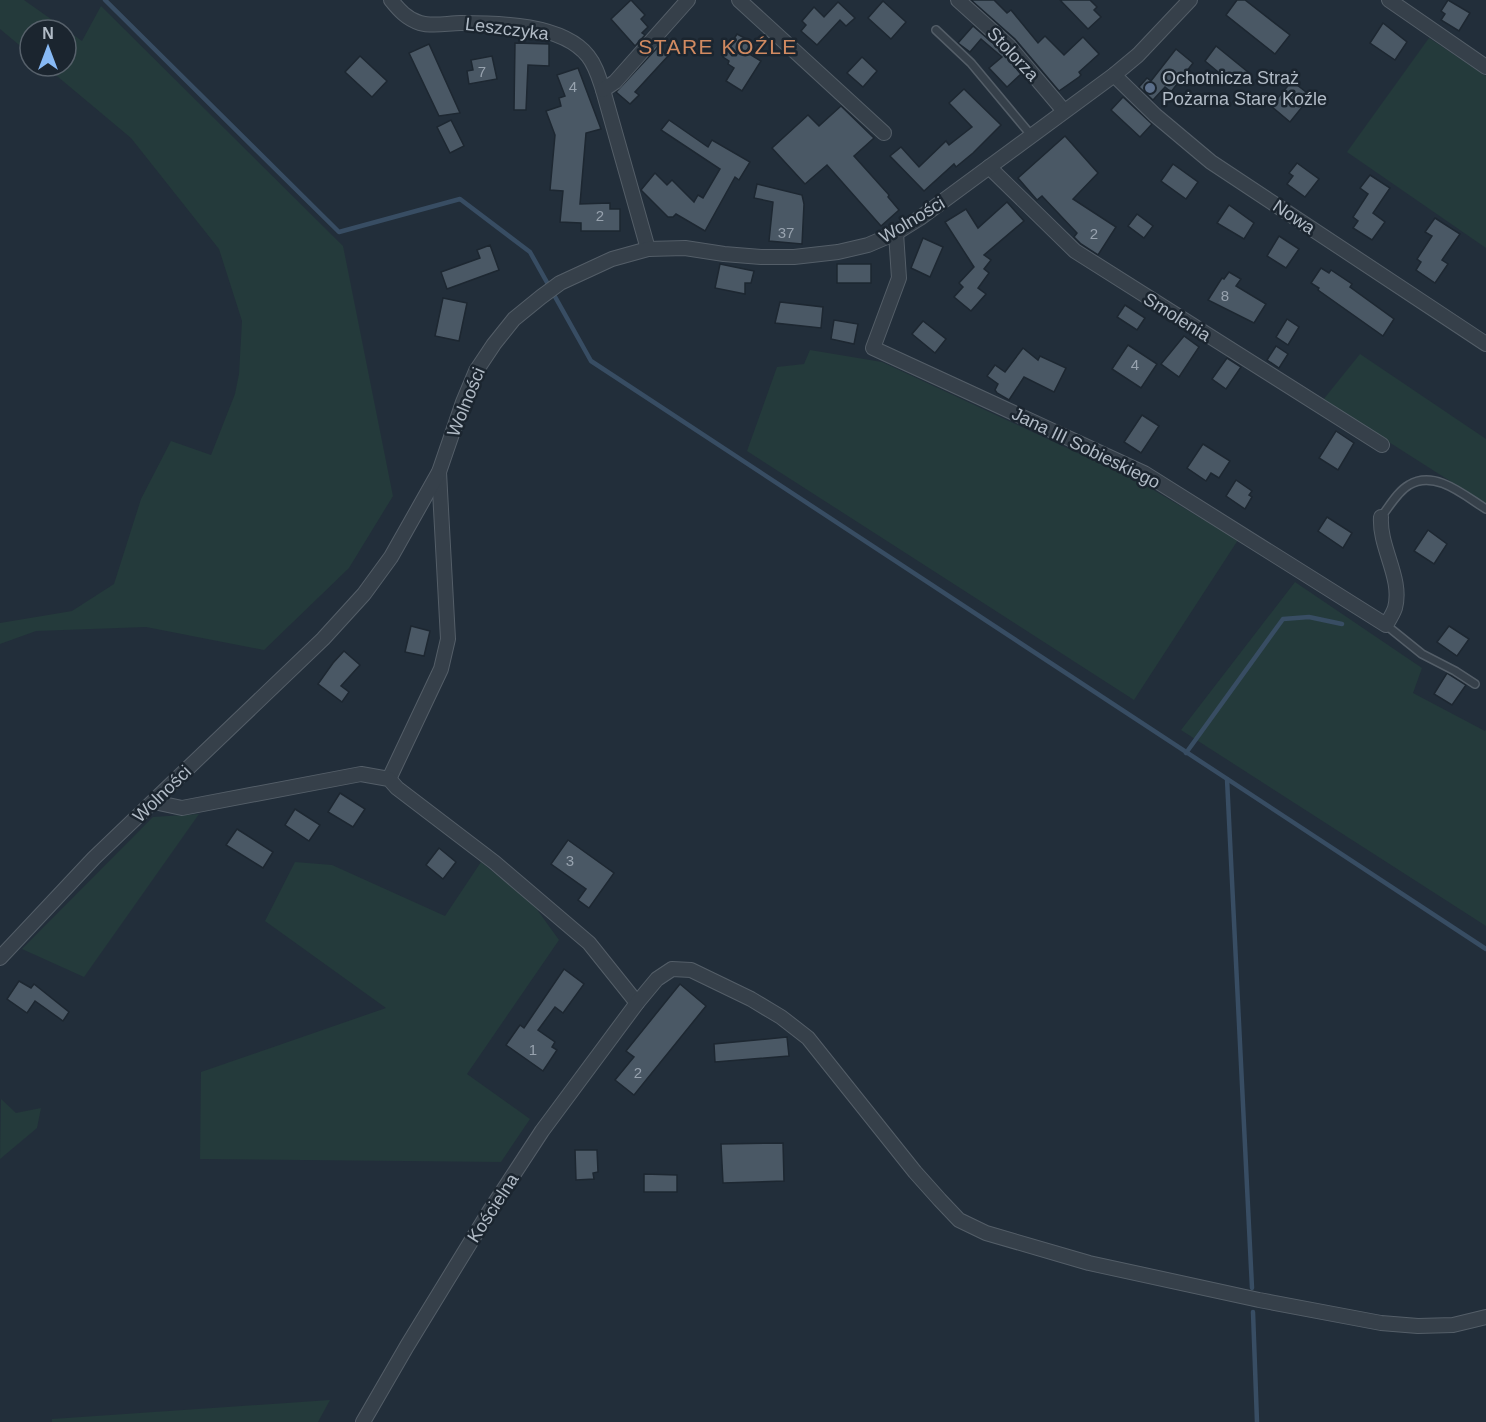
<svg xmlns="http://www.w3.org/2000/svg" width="1486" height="1422" font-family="Helvetica,sans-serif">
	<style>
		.green { fill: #243a3b }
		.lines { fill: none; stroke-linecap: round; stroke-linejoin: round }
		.stream { stroke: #384d63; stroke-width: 4.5 }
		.building { fill: #4a5865; stroke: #1d2731; stroke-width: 1.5 }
		.lane-casing { stroke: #545e68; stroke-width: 10 }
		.street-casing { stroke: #545e68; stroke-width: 16 }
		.lane { stroke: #36404a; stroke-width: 7 }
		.street { stroke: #36404a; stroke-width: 14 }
		.service-dot { fill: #5c6f8a; stroke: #1b252f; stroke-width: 2 }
		.labels { text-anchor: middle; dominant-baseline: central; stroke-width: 5; stroke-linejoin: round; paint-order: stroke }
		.number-label { font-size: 15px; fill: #97a2ae }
		.street-label { font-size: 18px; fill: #b1bbc6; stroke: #1b252f }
		.poi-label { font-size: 18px; fill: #b1bbc6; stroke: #1b252f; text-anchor: start }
		.quarter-label { font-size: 21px; letter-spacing: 1.5px; fill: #d18a61; stroke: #1b252f }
	</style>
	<rect width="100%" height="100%" fill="#222e3a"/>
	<g class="green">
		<polygon points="0,0 24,0 82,41 101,6 343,246 393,496 349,568 264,650 146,627 36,631 0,644 0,623 72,611 114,584 141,499 171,441 211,455 235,394 239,374 242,321 219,249 131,138 45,66 66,66 66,30 30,30 30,54 0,29"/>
		<polygon points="1429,38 1486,76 1486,248 1347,152"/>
		<polygon points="810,350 882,362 1140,482 1238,540 1134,700 747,451 777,367 804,364"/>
		<polygon points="1360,354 1486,439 1486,504 1323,400"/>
		<polygon points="1295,582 1422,668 1413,693 1485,731 1486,729 1486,926 1181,730"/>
		<polygon points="199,814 84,977 22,949 153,817"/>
		<polygon points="295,862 332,865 445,916 481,862 533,904 559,940 467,1074 530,1119 501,1162 200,1159 201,1072 386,1008 265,921"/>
		<polygon points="1,1099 16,1113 41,1108 37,1128 0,1159"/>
		<polygon points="330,1400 318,1422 52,1422 52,1419"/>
	</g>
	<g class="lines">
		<g class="stream">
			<polyline points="105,0 339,232 460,199 530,252 591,361 1486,949"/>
			<polyline points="1186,753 1283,619 1309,617 1342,624"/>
			<polyline points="1227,779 1252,1288"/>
			<polyline points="1253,1312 1257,1422"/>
		</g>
	</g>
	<g class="building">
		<polygon points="631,0 645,15 641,19 648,27 642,33 645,35 635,46 611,19"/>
		<polygon points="971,0 994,0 1007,13 1011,10 1038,43 1045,36 1064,55 1083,37 1099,54 1079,72 1081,75 1079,77 1059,91 1015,39"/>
		<polygon points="1060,0 1090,0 1097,7 1094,10 1101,17 1088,29"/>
		<polygon points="1237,0 1245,0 1290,35 1275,54 1226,15"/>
		<polygon points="1448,0 1470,13 1459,31 1441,20 1445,14 1441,11"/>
		<polygon points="883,1 906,22 891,39 868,18"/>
		<polygon points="838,2 855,18 846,26 840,20 817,45 801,31 806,25 802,21 814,7 824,17"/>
		<polygon points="1383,23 1407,42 1395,60 1370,43"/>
		<polygon points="973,26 1003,52 1021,74 1007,87 989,68 1002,57 981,39 970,52 958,43"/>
		<polygon points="737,34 752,42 746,52 761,61 742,91 726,81 734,68 728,64 729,61 723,57"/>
		<polygon points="515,43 549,44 549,66 528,65 526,110 514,110"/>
		<polygon points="429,44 460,113 439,116 409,53"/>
		<polygon points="1216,46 1248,72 1239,83 1226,73 1223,76 1205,61"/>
		<polygon points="658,47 668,56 635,92 639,95 630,104 616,92"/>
		<polygon points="1176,49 1193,63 1171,92 1165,87 1153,100 1139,87 1147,78 1151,81"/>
		<polygon points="360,56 387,81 372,97 345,72"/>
		<polygon points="492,56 497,79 469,84 467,71 473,70 471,60"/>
		<polygon points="862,57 877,71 863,87 847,73"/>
		<polygon points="578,68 601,129 586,133 580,204 610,203 610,209 620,209 620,231 581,231 581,223 560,222 563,191 550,190 555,135 546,111 561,106 559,98 565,96 557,75"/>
		<polygon points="1292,81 1311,96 1290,122 1271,106"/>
		<polygon points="964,89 1001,125 973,153 956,167 954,164 924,191 890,156 901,147 919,167 946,141 949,145 972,127 949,103"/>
		<polygon points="1123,97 1152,124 1140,137 1111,110"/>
		<polygon points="841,106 874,138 854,156 889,195 888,197 899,210 881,226 827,165 805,184 772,148 808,115 819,126"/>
		<polygon points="451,120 464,146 450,153 437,127"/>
		<polygon points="669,120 708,147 712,140 750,162 739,180 735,177 705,231 676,214 673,217 668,217 641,190 655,173 667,185 672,180 694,202 698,195 703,198 720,169 661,130"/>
		<polygon points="1065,136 1098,173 1073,199 1116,227 1098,255 1081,244 1074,237 1077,233 1042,196 1037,200 1018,178"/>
		<polygon points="1297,163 1319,179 1305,197 1287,184 1293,176 1289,173"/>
		<polygon points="1173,164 1198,182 1186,199 1161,181"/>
		<polygon points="1370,175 1390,188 1373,213 1385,222 1372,240 1353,228 1358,221 1353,217 1368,194 1360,188"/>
		<polygon points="757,184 802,195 804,204 802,244 769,241 773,202 754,198"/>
		<polygon points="1007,202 1024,221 984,255 991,260 984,269 989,273 978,288 986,294 971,311 954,297 963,287 959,283 974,267 945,222 966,209 978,228"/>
		<polygon points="1229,205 1254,223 1244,239 1217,223"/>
		<polygon points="1137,214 1153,226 1144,238 1128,226"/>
		<polygon points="1435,218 1460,234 1442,260 1448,264 1435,283 1416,270 1421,262 1417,259 1432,236 1425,232"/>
		<polygon points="1279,236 1299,249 1286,268 1267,256"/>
		<polygon points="923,238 943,247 930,277 911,268"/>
		<polygon points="490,245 499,270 447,289 441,272 480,258 477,250"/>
		<polygon points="720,264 754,271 751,283 745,283 745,294 715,288"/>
		<rect x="837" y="264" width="34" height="19"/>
		<polygon points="1321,268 1329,273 1331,270 1352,284 1350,287 1394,319 1383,336 1318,290 1319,288 1311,283"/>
		<polygon points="1229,272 1241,279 1236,286 1266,304 1254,323 1208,300 1222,278 1224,279"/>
		<polygon points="443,298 467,303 459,341 435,336"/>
		<polygon points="780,302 823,307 821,328 775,323"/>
		<polygon points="1125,305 1145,318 1137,330 1117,317"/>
		<polygon points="1287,319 1299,327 1288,345 1276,337"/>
		<polygon points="834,320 858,324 854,344 831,339"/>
		<polygon points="923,321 946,339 935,353 912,334"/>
		<polygon points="1184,336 1199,347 1179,377 1161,364"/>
		<polygon points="1128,345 1157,364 1141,388 1112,369"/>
		<polygon points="1276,346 1288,354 1279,368 1267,360"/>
		<polygon points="1023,348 1038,360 1040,356 1066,368 1054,392 1024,377 1009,400 997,393 995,390 998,384 987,376 995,365 1005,372"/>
		<polygon points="1227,358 1241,367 1226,389 1212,379"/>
		<polygon points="1142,415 1159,426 1141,453 1124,442"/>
		<polygon points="1336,431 1354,443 1338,470 1319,458"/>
		<polygon points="1203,444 1230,461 1219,478 1211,473 1206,481 1187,468"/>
		<polygon points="1236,480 1252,491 1249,495 1252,497 1245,509 1226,496"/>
		<polygon points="1327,517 1352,533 1343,548 1318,531"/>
		<polygon points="1428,530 1447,544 1434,564 1414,551"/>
		<polygon points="411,626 430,631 424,656 405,652"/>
		<polygon points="1449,626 1469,639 1457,656 1437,642"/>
		<polygon points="344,651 360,665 341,686 349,692 342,702 318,684 333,663"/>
		<polygon points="1447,673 1466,685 1452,705 1434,694"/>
		<polygon points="340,793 365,809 353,827 328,812"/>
		<polygon points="295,809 320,825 309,841 285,825"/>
		<polygon points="237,829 273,852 263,868 226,845"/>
		<polygon points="568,840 614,873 589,908 578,900 586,889 551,864"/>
		<polygon points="439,848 456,862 443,879 426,865"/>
		<polygon points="564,969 584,984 563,1013 555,1007 538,1030 555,1042 552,1047 557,1050 543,1071 506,1045 520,1025 524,1028"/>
		<polygon points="19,981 31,988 34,984 69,1012 63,1021 35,1001 27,1013 7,999"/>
		<polygon points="680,984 706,1006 634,1095 615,1080 634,1057 626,1051"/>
		<polygon points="787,1037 789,1056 715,1062 714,1044"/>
		<polygon points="783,1143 784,1181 723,1183 721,1144"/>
		<polygon points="575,1150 597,1150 598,1172 593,1173 594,1179 576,1180"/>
		<polygon points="644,1174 677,1175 677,1192 644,1192"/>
	</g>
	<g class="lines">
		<g class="lane-casing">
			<g id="lane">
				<polyline points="936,30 971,63 1031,135"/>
				<path d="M1381 517C1389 507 1398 491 1409 485 1435 469 1465 496 1486 509"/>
				<polyline points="1386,625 1422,654 1455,671 1475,684"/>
			</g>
		</g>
		<g class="street-casing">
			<g id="street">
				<path d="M391 0C399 10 407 19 420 23 433 27 448 23 461 23 499 23 563 24 588 56 596 66 599 78 603 90L648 249"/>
				<polyline points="739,0 884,133"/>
				<polyline points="958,0 1009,46 1064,111"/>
				<polyline points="1389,0 1486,67"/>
				<polyline points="1114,75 1155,115 1211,162 1486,344"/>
				<polyline points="603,90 615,82 688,0"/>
				<polyline points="989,167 1075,251 1382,445"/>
				<path d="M896 233 899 278 873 348 1144 473 1386 625C1389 620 1393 614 1395 608 1403 578 1379 548 1381 517"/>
				<polyline points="389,779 441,669 448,639 439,472"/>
				<polyline points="154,802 182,808 361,774 389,779 397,788 494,862 589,943 637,1003"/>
				<polyline points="0,958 94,858 323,639 364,594 391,557 439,472 463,402 476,371 494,344 514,319 541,297 560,283 612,259 648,249 685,248 724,254 761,257 794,257 838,252 868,245 896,233 920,218 1114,75 1138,55 1190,0"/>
				<polyline points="363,1422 407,1346 489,1212 542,1131 637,1003 657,979 672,969 691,970 751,999 781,1017 808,1038 915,1172 940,1200 959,1220 986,1233 1089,1263 1259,1300 1381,1323 1418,1326 1453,1325 1486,1317"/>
			</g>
		</g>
		<use href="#lane" class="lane"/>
		<use href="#street" class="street"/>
	</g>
	<circle class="service-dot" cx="1150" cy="88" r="6"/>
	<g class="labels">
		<g class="number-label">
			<text x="482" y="71">7</text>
			<text x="573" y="86">4</text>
			<text x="600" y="215">2</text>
			<text x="786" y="232">37</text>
			<text x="1094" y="233">2</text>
			<text x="1225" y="295">8</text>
			<text x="1135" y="364">4</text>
			<text x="570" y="860">3</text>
			<text x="533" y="1049">1</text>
			<text x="638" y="1072">2</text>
		</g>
		<g class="street-label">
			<text transform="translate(507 29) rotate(7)">Leszczyka</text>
			<text transform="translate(1013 54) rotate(47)">Stolorza</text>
			<text transform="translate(1294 217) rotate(34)">Nowa</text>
			<text transform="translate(912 220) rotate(-31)">Wolności</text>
			<text transform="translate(1177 317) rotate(32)">Smolenia</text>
			<text transform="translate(466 402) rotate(-68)">Wolności</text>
			<text transform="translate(1086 448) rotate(26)">Jana III Sobieskiego</text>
			<text transform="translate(162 794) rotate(-44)">Wolności</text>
			<text transform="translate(493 1208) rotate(-57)">Kościelna</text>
		</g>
		<g class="poi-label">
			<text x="1162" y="78">Ochotnicza Straż<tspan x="1162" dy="21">Pożarna Stare Koźle</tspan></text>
		</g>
		<g class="quarter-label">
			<text x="718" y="46">STARE KOŹLE</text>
		</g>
	</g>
	<g transform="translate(48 48)"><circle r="28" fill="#1b252f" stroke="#57616b" stroke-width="1.5"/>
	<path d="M0-4.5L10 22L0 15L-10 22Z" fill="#87b9f5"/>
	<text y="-9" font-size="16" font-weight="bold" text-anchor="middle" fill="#b1bbc6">N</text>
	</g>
</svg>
